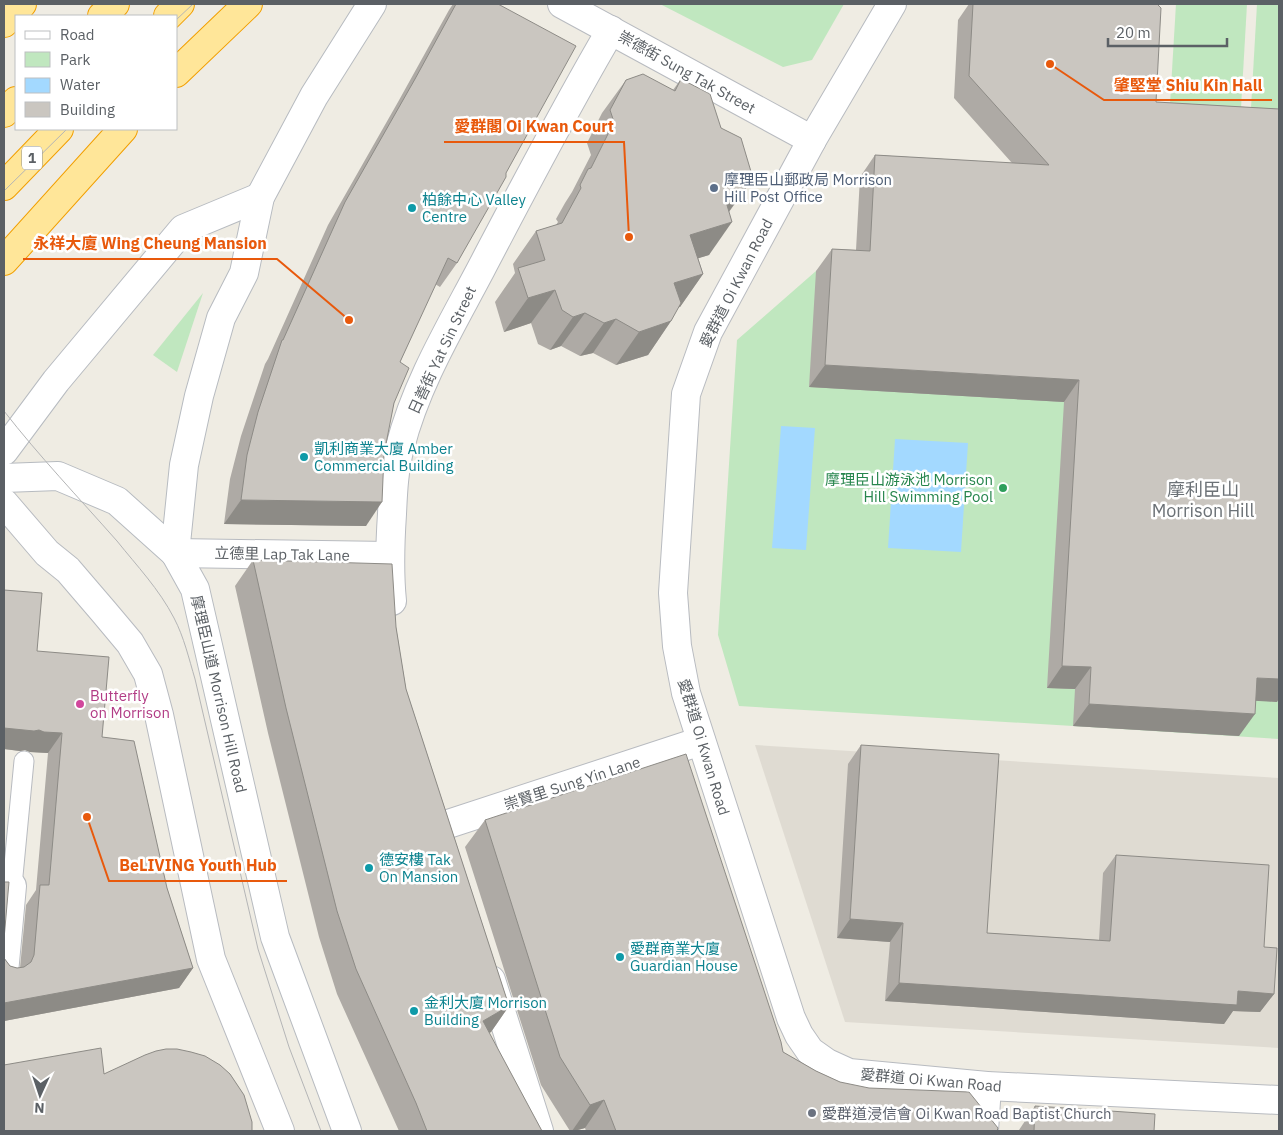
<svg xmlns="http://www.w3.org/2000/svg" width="1283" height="1135" font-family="'IBM Plex Sans','Noto Sans TC',sans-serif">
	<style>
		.education { fill: #dfdbd2 }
		.green { fill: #c0e7bf }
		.water { fill: #a3d9ff }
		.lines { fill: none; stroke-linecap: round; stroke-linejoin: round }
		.service-casing { stroke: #b8bbc0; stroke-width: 21 }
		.minor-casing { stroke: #b8bbc0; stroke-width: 30 }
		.tertiary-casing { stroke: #b8bbc0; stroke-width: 30 }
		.secondary-casing { stroke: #b7bbc0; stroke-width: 30 }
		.trunk-casing { stroke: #f29f00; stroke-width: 30 }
		.service { stroke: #fff; stroke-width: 19 }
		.minor { stroke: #fff; stroke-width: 28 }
		.tertiary { stroke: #fff; stroke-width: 28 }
		.secondary { stroke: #fff; stroke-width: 28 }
		.trunk { stroke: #ffe699; stroke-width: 28 }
		.tram { stroke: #b4b5b6; stroke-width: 1 }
		.wall { fill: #aeaaa5 }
		.shaded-wall { fill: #8d8b86 }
		.building { fill: #cac6c0; stroke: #8d8b86 }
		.service-dot { fill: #5c6f8a; stroke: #fff; stroke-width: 2 }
		.culture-dot { fill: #0f9aa8; stroke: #fff; stroke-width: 2 }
		.leisure-dot { fill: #2e9e5b; stroke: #fff; stroke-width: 2 }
		.hotel-dot { fill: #d1479c; stroke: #fff; stroke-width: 2 }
		.worship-dot { fill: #6b7280; stroke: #fff; stroke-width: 2 }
		.labels { text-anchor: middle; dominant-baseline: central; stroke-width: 5; stroke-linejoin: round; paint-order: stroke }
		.shield { fill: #fff; stroke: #8c9093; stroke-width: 1 }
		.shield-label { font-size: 14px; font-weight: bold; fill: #5b6065 }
		.street-label { font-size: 15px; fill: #5b6065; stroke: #fff }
		.service-label { font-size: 15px; fill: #4e5e75; stroke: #fff; text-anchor: start }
		.culture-label { font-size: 15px; fill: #0d838f; stroke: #fff; text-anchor: start }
		.leisure-label { font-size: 15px; fill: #27864d; stroke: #fff; text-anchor: end }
		.hotel-label { font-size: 15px; fill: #b23c85; stroke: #fff; text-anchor: start }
		.worship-label { font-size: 15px; fill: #5b616d; stroke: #fff; text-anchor: start }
		.quarter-label { font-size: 18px; fill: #6c7277; stroke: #fff }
		.leader { fill: none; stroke: #e8590c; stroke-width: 2 }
		.callout-dot { fill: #e8590c; stroke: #fff; stroke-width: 2 }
		.callout-label { font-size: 16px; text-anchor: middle; font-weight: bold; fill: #e8590c; stroke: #fff; stroke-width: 5; stroke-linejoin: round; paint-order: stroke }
	</style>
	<rect width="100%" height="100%" fill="#efece3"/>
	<polygon class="education" points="755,745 1279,778 1279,1048 845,1022"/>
	<g class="green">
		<polygon points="660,4 844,4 812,60 783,67"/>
		<polygon points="1176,4 1247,4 1241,108 1170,104"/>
		<polygon points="1257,4 1279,4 1279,110 1251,108"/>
		<polygon points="816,271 1279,298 1279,739 1073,726 739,706 718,635 737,340"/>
		<polygon points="203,293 177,372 153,355"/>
	</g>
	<g class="water">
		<polygon points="781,426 815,428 806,550 772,548"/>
		<polygon points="895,439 968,443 961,552 888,548"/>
	</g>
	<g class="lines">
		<g class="service-casing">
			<polyline id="service" points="12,886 24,761"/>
		</g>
		<g class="minor-casing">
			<g id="minor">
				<polyline points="562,4 812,140"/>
				<polyline points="892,4 812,140 708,332 686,394 673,593 677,646 686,693 791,1018 799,1035 810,1051 827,1063 849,1073 987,1086 1279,1100"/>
				<polyline points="175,553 389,556"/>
				<path d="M392 601C389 572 390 544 392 514 393 492 394 469 400 447 416 384 451 326 481 269 523 189 565 108 611 30"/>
				<polyline points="442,826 701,741"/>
				<polyline points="4,885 12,886 4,973"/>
				<polyline points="491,980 539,1131"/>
				<polyline points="984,1131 987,1086"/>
			</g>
		</g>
		<g class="tertiary-casing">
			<polyline id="tertiary" points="4,503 47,553 68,570 104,612 130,643 148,674 159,715 211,959 280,1131"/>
		</g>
		<g class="secondary-casing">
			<g id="secondary">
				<polyline points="4,451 56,381 183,229 260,197"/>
				<polyline points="4,478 58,476 117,501 175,553"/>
				<polyline points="347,1131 275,937 195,589 175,553 184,465 199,396 221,318 244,273 260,197 314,96 372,4"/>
			</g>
		</g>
		<g class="trunk-casing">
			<g id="trunk">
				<polyline points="102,16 115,4"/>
				<polyline points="168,16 180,4"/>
				<polyline points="4,23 22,4"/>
				<polyline points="176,73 248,4"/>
				<polyline points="4,113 16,101"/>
				<polyline points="4,186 59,129"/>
				<polyline points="4,261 123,129"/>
			</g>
		</g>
		<use href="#service" class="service"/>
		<use href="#minor" class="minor"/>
		<use href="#tertiary" class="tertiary"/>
		<use href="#secondary" class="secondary"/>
		<use href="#trunk" class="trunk"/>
		<g class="tram">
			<polyline points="176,20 193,4"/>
			<polyline points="4,191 67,129"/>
			<path d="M4 411C39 456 79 498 117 541 137 566 159 589 174 618 184 637 189 659 195 679L258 949 289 1047 321 1131"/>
		</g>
	</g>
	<g class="wall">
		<polygon points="453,4 498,4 506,173 457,263 440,287 435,284 400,362 394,403 366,526 224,524 230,479 241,436 265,364 268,359 328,225 398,102 449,10"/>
		<polygon points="969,4 1157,4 1156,102 1279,109 1279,698 1277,702 1255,700 1239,736 1073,726 1075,689 1047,688 1064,402 809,387 816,271 832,249 856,250 860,177 875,155 1012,163 954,98 958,20"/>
		<polygon points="681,79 721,128 746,188 729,212 709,255 698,258 703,274 680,307 678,307 671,321 648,355 616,365 593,353 580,356 561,346 550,350 538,344 531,323 504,332 495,302 515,273 513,264 536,231 556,225 558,222 556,219 565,203 572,192 591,155 587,143 602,113 626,80 673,90"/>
		<polygon points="253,560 396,627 406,689 509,1006 491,1032 489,1033 542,1131 399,1131 337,994 319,937 268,733 235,586"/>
		<polygon points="4,590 37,651 102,737 167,888 193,968 179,988 4,1021 4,958 10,966 17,968 20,968 26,905 36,890 48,753 30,752 25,750 20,751 4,749"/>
		<polygon points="861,745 987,933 1099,940 1103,873 1116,855 1264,947 1274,994 1260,1012 1233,1011 1224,1024 885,1001 890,942 837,938 848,764"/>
		<polygon points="485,820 783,1052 816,1071 840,1082 997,1131 586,1131 585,1128 574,1131 570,1131 541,1085 465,847"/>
		<polygon points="1035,1106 1154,1131 1019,1131 1019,1130"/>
	</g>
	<g class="shaded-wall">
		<polygon points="746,188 722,221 724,195"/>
		<polygon points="732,222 709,255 667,268 690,235"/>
		<polygon points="703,274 680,307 650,317 674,283"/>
		<polygon points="555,290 531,323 504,332 528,298"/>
		<polygon points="585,313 561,346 550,350 573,317"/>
		<polygon points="616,319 593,353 580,356 604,323"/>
		<polygon points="671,321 648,355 616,365 639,332"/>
		<polygon points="825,365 1079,380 1064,402 809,387"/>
		<polygon points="241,500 382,502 366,526 224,524"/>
		<polygon points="1062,666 1091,667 1075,689 1047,688"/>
		<polygon points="1257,678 1279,679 1279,698 1277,702 1241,700"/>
		<polygon points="1089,704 1255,714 1239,736 1073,726"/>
		<polygon points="4,728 39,730 62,733 48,753 30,752 25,750 20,751 4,749"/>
		<polygon points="850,919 903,923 890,942 837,938"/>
		<polygon points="193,968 179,988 4,1021 4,1003"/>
		<polygon points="899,983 1238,991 1274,994 1260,1012 1233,1011 1224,1024 885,1001"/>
		<polygon points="509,1006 491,1032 465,1047 483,1021"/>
		<polygon points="604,1100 585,1128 574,1131 572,1131 590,1105"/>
	</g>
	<g class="building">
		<polygon points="456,4 498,4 576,46 506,173 506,177 457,263 448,258 400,362 409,368 394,403 384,454 382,502 241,500 247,455 258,412 282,340 283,340 345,202 415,79"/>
		<polygon points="973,4 1157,4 1161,8 1156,102 1279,109 1279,679 1257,678 1255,714 1089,704 1091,667 1062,666 1079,380 825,365 832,249 870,251 875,155 1049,165 969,76"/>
		<polygon points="643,74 675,91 681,79 710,94 721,128 741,138 752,175 746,188 724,195 732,222 690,235 703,274 674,283 681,303 671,321 639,332 616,319 604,323 585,313 573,317 562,310 555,290 528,298 518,268 545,260 536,231 562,223 581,188 580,185 588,169 591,168 614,122 610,110 626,80"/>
		<polygon points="253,560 392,564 396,627 406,689 509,1006 483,1021 542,1131 427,1131 416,1103 356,969 337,911 286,708"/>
		<polygon points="4,590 42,593 37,651 109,657 102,737 134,741 167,888 193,968 4,1003 4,958 10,966 17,968 24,967 31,962 34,955 40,885 49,885 62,733 44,732 39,730 34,731 4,728"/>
		<polygon points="861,745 999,754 987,933 1110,941 1116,855 1269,865 1264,947 1277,948 1274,994 1238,991 1237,1005 899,983 903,923 850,919"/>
		<polygon points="686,754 781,1042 783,1052 816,1071 840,1082 869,1088 969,1092 998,1128 997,1131 616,1131 604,1100 590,1105 560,1057 485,820"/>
		<polygon points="4,882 9,882 4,939"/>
		<polygon points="101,1048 104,1074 145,1055 156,1051 166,1049 177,1049 191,1052 205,1056 220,1065 230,1074 244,1095 252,1122 252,1131 4,1131 4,1065"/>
		<polygon points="1035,1106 1155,1114 1154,1131 1034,1131"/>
	</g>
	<circle class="service-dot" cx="714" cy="188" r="5"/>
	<g class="culture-dot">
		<circle cx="412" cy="208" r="5"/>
		<circle cx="304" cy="457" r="5"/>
		<circle cx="369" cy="868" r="5"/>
		<circle cx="620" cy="957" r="5"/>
		<circle cx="414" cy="1011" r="5"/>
	</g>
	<circle class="leisure-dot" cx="1003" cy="488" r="5"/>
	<circle class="hotel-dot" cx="80" cy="704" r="5"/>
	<circle class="worship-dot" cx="812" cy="1113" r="5"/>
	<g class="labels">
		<rect class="shield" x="22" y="146.5" width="20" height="23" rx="4"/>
		<g class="shield-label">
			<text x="32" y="158">1</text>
		</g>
		<g class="street-label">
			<text transform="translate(687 72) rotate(29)">崇德街 Sung Tak Street</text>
			<text transform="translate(736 283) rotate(-63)">愛群道 Oi Kwan Road</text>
			<text transform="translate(442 350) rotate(-65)">日善街 Yat Sin Street</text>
			<text transform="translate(282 554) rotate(1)">立德里 Lap Tak Lane</text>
			<text transform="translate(219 694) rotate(77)">摩理臣山道 Morrison Hill Road</text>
			<text transform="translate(704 747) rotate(73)">愛群道 Oi Kwan Road</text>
			<text transform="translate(572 783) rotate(-18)">崇賢里 Sung Yin Lane</text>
			<text transform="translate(931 1080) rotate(5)">愛群道 Oi Kwan Road</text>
		</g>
		<g class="service-label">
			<text x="724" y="179">摩理臣山郵政局 Morrison<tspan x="724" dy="17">Hill Post Office</tspan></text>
		</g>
		<g class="culture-label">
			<text x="422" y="199">柏餘中心 Valley<tspan x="422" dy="17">Centre</tspan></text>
			<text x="314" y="448">凱利商業大廈 Amber<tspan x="314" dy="17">Commercial Building</tspan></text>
			<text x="379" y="859">德安樓 Tak<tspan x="379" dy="17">On Mansion</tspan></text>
			<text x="630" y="948">愛群商業大廈<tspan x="630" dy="17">Guardian House</tspan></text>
			<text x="424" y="1002">金利大廈 Morrison<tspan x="424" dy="17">Building</tspan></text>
		</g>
		<g class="leisure-label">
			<text x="993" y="479">摩理臣山游泳池 Morrison<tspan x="993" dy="17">Hill Swimming Pool</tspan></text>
		</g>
		<g class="hotel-label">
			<text x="90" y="695">Butterfly<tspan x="90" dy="17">on Morrison</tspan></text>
		</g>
		<g class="worship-label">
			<text x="822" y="1113">愛群道浸信會 Oi Kwan Road Baptist Church</text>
		</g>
		<g class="quarter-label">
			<text x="1203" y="489">摩利臣山<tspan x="1203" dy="21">Morrison Hill</tspan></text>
		</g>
	</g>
	<path class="leader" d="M1050 64L1104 100H1272M629 237L624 142H444M349 320L277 259H23M87 817L109 881H287"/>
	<g class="callout-dot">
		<circle cx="1050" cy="64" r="5"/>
		<circle cx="629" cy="237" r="5"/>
		<circle cx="349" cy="320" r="5"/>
		<circle cx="87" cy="817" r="5"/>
	</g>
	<g class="callout-label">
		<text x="1188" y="91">肇堅堂 Shiu Kin Hall</text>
		<text x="534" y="132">愛群閣 Oi Kwan Court</text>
		<text x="150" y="249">永祥大廈 Wing Cheung Mansion</text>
		<text x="198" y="871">BeLIVING Youth Hub</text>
	</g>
	<rect width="1283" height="1135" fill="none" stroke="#5b6065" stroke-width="10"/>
	<rect x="15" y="15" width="162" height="115" fill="#ffffff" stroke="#bdbfc1"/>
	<rect x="25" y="31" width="25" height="8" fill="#ffffff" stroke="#bdbfc1"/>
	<text x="60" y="40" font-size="15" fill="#5b6065">Road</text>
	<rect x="25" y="52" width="25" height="15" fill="#c0e7bf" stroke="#bdbfc1"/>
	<text x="60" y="65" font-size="15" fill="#5b6065">Park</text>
	<rect x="25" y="78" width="25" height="15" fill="#a3d9ff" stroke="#bdbfc1"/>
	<text x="60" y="90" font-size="15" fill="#5b6065">Water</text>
	<rect x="25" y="102" width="25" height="15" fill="#cac6c0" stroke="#bdbfc1"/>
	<text x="60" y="115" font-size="15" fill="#5b6065">Building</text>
	<g transform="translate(40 1095) rotate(183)" stroke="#ffffff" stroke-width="4" paint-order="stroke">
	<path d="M0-4L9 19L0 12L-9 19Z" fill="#5b6065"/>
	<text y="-8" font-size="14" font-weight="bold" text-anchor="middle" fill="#5b6065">N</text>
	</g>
	<path d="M1108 38v8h119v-8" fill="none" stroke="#5b6065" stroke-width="2.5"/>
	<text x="1116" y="38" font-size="15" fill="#5b6065" stroke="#ffffff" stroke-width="4" paint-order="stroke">20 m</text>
</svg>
